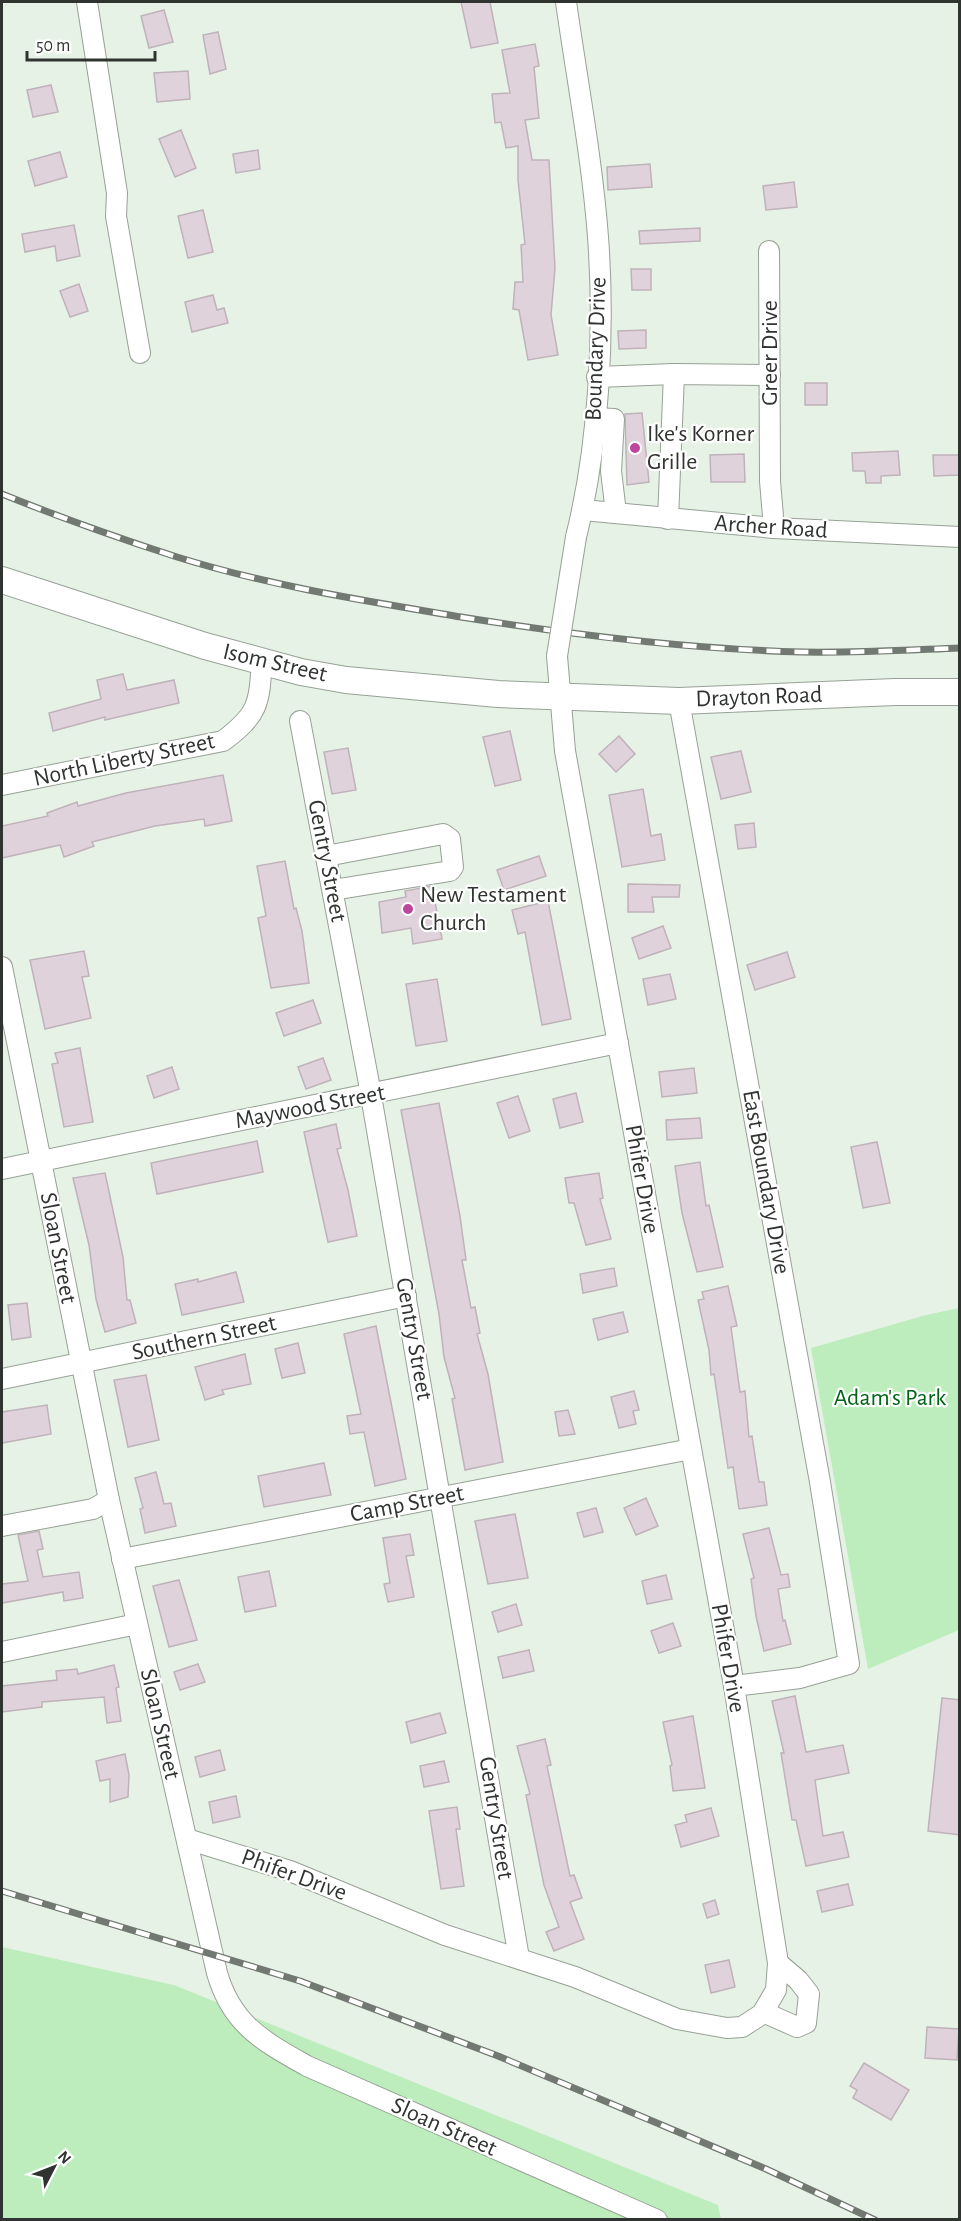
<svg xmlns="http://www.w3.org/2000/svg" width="961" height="2221" font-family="'Alegreya Sans',sans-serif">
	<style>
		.green { fill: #bdedbd }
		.building { fill: #e0d2db; stroke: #bfb2ba; stroke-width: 1.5 }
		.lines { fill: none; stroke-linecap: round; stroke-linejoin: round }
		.minor-casing { stroke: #97a196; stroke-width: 22 }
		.major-casing { stroke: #97a196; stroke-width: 28 }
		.minor { stroke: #fff; stroke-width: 20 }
		.major { stroke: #fff; stroke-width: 26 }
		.rail-casing { stroke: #727872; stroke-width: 7 }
		.rail { stroke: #fff; stroke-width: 4.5; stroke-dasharray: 14; stroke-linecap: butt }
		.minor-bridge-casing { stroke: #97a196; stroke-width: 22; stroke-linecap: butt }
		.minor-bridge { stroke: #fff; stroke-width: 20 }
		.poi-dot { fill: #bc469d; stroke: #fff; stroke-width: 2 }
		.labels { text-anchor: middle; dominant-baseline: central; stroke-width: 4.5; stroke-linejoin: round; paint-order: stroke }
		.street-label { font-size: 24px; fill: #303430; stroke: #fff }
		.poi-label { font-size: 24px; fill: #303430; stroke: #fff; text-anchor: start }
		.park-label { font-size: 24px; fill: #006416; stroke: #fff }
	</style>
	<rect width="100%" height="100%" fill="#e7f2e7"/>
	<g class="green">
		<polygon points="959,1308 959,1630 868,1669 811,1348 926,1315"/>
		<polygon points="2,1947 174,1985 718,2205 721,2219 2,2220"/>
	</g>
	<g class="building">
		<polygon points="461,2 490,2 498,43 471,48"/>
		<polygon points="164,10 173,42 149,48 141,16"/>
		<polygon points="218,32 226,69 210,74 203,35"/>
		<polygon points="535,44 539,66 534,67 539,118 525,120 532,160 549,160 555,268 551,315 558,355 528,360 519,310 513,309 515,282 523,282 521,245 525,244 518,180 518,146 506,148 501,122 495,123 492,94 510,93 502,50"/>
		<polygon points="188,71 190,99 157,102 154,73"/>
		<polygon points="51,85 58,112 33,117 27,90"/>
		<polygon points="181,130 196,168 175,177 159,139"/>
		<polygon points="258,150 260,169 236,173 233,154"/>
		<polygon points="60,152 67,177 35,186 28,161"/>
		<polygon points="650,164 652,187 608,190 607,167"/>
		<polygon points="794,182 797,207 766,210 763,186"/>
		<polygon points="203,210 213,252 188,258 178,216"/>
		<polygon points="74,225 80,256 57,261 55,246 25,252 22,234"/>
		<polygon points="700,228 700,241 640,244 639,231"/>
		<polygon points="631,269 651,269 651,290 632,290"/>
		<polygon points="79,284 88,311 70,317 60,291"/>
		<polygon points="213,295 217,310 224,308 228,323 192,332 185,302"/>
		<polygon points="646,330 646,348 619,349 618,331"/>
		<rect x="805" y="383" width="22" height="22"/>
		<polygon points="642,413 649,482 627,485 625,414"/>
		<polygon points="898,451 900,475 881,476 881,483 866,483 865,471 853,471 852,453"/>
		<polygon points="744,454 745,482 711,482 710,455"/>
		<polygon points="933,455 960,455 960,475 934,476"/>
		<polygon points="123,674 127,690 174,680 179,703 105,720 105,717 53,731 49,713 101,699 97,680"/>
		<polygon points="510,731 521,780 495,786 483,737"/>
		<polygon points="619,736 635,754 616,772 599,754"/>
		<polygon points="348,748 356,790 332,794 324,752"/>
		<polygon points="741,751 751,792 721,799 711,757"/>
		<polygon points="223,775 232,821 205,826 204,819 155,826 92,842 94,846 64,857 60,845 2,858 2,826 48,816 47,813 77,802 78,806 126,793"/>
		<polygon points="643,789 651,836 661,834 665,860 622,867 609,795"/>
		<polygon points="754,823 756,847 738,849 735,825"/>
		<polygon points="539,856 546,876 504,890 497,870"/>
		<polygon points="285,861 294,909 296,908 302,931 309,983 271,988 258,918 266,916 257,866"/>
		<polygon points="628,884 680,885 679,897 652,897 654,912 628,912"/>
		<polygon points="432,886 442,939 413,944 411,928 382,933 379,902 406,897 405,891"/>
		<polygon points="548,901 571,1019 542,1025 525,932 518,934 512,910"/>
		<polygon points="663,926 671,948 639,959 632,938"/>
		<polygon points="84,951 89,976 82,977 91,1018 45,1029 30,960"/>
		<polygon points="787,952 795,977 755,990 747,965"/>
		<polygon points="670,974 676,999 648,1005 643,979"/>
		<polygon points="437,979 447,1041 416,1046 406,984"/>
		<polygon points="313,1000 321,1023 284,1036 276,1013"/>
		<polygon points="80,1048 93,1122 64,1127 52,1064 58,1063 55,1053"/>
		<polygon points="323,1058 331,1080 306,1089 298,1067"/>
		<polygon points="172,1067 179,1089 154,1098 147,1076"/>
		<polygon points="694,1068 697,1093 662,1097 659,1072"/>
		<polygon points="576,1093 583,1122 560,1128 553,1099"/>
		<polygon points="518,1096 530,1131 509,1138 497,1103"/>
		<polygon points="439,1103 460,1216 466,1260 462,1260 471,1308 475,1307 480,1333 477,1334 488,1374 503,1462 465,1470 452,1399 455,1398 444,1357 439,1314 401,1110"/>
		<polygon points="700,1118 702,1138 667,1140 666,1120"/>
		<polygon points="336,1124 341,1148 337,1149 348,1190 357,1236 328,1242 304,1132"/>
		<polygon points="257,1141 263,1172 157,1194 151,1163"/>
		<polygon points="877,1142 890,1203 863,1208 851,1147"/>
		<polygon points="700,1162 706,1206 709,1205 723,1267 697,1272 682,1213 675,1166"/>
		<polygon points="105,1173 123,1257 127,1300 130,1300 136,1323 105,1332 96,1299 89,1245 73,1178"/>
		<polygon points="599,1173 603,1198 600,1199 611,1239 586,1245 574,1203 569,1203 565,1178"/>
		<polygon points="614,1268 617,1286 583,1293 580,1274"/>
		<polygon points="236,1272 244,1302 182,1315 175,1284 198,1279 198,1282"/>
		<polygon points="728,1286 737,1326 731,1327 740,1392 745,1391 749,1437 752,1436 759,1482 764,1482 767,1505 739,1509 733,1467 728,1468 714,1374 711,1375 709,1350 698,1300 704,1299 702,1292"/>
		<polygon points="27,1303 31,1337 12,1340 8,1305"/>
		<polygon points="623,1312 628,1332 598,1340 593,1319"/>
		<polygon points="376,1326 406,1479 375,1486 364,1432 350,1434 347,1416 361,1414 344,1334"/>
		<polygon points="298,1343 305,1373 282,1378 275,1349"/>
		<polygon points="245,1354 251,1384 222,1390 224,1394 205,1400 195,1367"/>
		<polygon points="146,1375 159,1440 128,1447 114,1380"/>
		<polygon points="634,1391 639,1410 633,1411 636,1424 619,1428 611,1397"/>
		<polygon points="47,1405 51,1434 2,1443 2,1412"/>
		<polygon points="568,1410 575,1434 559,1436 555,1412"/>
		<polygon points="324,1463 331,1495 264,1507 258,1476"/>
		<polygon points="156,1472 164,1504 171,1503 176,1526 145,1533 140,1509 143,1508 135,1478"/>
		<polygon points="646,1498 658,1526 636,1535 624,1508"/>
		<polygon points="596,1508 603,1532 584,1537 577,1513"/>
		<polygon points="515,1514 528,1578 488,1584 475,1521"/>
		<polygon points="769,1528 781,1575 788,1574 790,1587 778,1589 783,1621 785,1620 791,1644 764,1651 756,1616 751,1579 754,1578 743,1534"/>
		<polygon points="39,1531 43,1549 37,1550 43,1577 79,1572 83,1598 64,1601 63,1592 2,1603 2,1584 28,1581 18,1535"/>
		<polygon points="410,1534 414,1555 406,1556 414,1597 388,1602 384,1584 390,1583 383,1538"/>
		<polygon points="269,1571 276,1606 245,1612 238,1577"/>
		<polygon points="666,1575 672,1599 647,1604 642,1581"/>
		<polygon points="179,1580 197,1640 169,1647 153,1586"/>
		<polygon points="516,1604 522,1625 498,1632 492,1612"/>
		<polygon points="673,1623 681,1646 659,1653 651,1631"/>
		<polygon points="529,1650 534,1671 503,1678 498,1657"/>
		<polygon points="198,1664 205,1682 180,1690 174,1672"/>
		<polygon points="114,1665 119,1687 116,1688 121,1721 107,1723 104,1697 42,1702 42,1707 2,1712 2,1686 57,1680 56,1671 77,1669 78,1674"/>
		<polygon points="795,1696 806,1752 843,1745 849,1773 815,1780 823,1836 843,1832 849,1857 806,1866 796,1820 792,1820 781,1753 784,1753 772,1701"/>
		<polygon points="942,1698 960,1700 960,1835 928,1831"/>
		<polygon points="440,1713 446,1733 411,1743 406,1722"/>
		<polygon points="693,1716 705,1788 673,1791 670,1766 672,1765 663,1722"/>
		<polygon points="545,1739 551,1765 547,1766 570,1876 574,1875 582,1898 570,1902 584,1939 554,1951 546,1932 559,1927 544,1885 526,1795 530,1794 517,1746"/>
		<polygon points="220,1750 225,1770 200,1777 195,1757"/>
		<polygon points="125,1754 129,1775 128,1797 110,1802 110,1779 100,1781 96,1761"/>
		<polygon points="444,1761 449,1782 424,1787 420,1766"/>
		<polygon points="236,1796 240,1817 213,1823 209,1802"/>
		<polygon points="457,1807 460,1829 456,1829 464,1886 441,1889 429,1811"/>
		<polygon points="711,1808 719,1836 681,1847 675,1825 687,1822 685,1815"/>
		<polygon points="848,1884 853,1905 822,1912 817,1891"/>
		<polygon points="715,1900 719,1914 707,1918 703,1904"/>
		<polygon points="729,1960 735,1987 711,1993 705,1965"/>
		<polygon points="927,2027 959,2029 957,2060 925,2058"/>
		<polygon points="864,2063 909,2090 891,2120 853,2098 857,2090 850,2086"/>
	</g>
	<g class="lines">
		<g class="minor-casing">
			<g id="minor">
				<polyline points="87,2 117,193 116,216 140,353"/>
				<path d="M566 2C577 80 592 158 598 237 605 332 599 445 576 537"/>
				<polyline points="769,251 770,481 774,528"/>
				<polyline points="597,377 674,374"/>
				<polyline points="595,418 614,419 611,471 616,513"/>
				<polyline points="583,510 774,528 960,537"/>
				<polyline points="668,519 674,374 770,375"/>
				<polyline points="679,701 820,1482 849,1664 800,1678 734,1686"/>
				<polyline points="300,721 368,1078 519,1958"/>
				<path d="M2 785 223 741C259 714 259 704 262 661"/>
				<polyline points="326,856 443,834 450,839 453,867 450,871 333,890"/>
				<path d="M2 967 109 1500 217 1973C232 2025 263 2041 307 2066L657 2220"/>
				<polyline points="2,1169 618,1043"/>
				<polyline points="2,1379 406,1296"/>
				<polyline points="2,1526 93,1509 109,1500"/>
				<polyline points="122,1559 691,1449"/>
				<polyline points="2,1652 137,1624"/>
				<polyline points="187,1839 290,1871 445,1935 575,1977 677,2019 727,2028 742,2027 762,2014 776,1990 778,1963 734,1686 565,751 557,656"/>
				<polyline points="763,2012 797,2027 806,2023 809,1994 798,1980 778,1963"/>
			</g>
		</g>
		<g class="major-casing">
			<polyline id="major" points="2,580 205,646 301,672 346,680 498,694 679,701 895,692 960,692"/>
		</g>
		<use href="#minor" class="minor"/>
		<use href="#major" class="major"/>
		<g class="rail-casing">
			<g id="rail">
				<path d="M2 494C59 517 118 538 177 557 270 586 366 601 461 617 574 635 687 649 802 652 854 653 907 650 960 648"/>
				<polyline points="2,1891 300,1981 498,2056 766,2169 875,2220"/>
			</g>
		</g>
		<use href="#rail" class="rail"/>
		<g class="minor-bridge-casing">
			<polyline id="minor-bridge" points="557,656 576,537"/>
		</g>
		<use href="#minor-bridge" class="minor-bridge"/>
	</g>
	<g class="poi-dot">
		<circle cx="635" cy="448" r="6"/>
		<circle cx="408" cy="909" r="6"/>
	</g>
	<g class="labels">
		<g class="street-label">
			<text transform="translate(596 349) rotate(-88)">Boundary Drive</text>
			<text transform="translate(770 353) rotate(-90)">Greer Drive</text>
			<text transform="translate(771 527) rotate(4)">Archer Road</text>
			<text transform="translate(275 663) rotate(13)">Isom Street</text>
			<text transform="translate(759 697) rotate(-2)">Drayton Road</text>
			<text transform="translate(124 760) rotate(-12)">North Liberty Street</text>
			<text transform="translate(327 861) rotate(79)">Gentry Street</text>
			<text transform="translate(310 1107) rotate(-11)">Maywood Street</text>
			<text transform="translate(642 1179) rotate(80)">Phifer Drive</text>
			<text transform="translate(766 1182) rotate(80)">East Boundary Drive</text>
			<text transform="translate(58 1248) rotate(79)">Sloan Street</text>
			<text transform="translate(204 1338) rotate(-12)">Southern Street</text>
			<text transform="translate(414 1339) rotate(80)">Gentry Street</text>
			<text transform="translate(407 1504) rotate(-11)">Camp Street</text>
			<text transform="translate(728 1658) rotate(80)">Phifer Drive</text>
			<text transform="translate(160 1724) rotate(77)">Sloan Street</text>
			<text transform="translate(496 1818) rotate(81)">Gentry Street</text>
			<text transform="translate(294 1875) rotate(20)">Phifer Drive</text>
			<text transform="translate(444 2127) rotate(24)">Sloan Street</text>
		</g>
		<g class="poi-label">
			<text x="647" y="434">Ike's Korner<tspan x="647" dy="28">Grille</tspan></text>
			<text x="420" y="895">New Testament<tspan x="420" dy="28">Church</tspan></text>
		</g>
		<g class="park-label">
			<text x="890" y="1398">Adam's Park</text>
		</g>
	</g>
	<rect width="961" height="2221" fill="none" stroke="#303430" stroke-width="6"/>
	<g transform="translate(54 2167) rotate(48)" stroke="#ffffff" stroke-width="4.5" paint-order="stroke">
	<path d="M0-4.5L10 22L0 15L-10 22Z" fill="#303430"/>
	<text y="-9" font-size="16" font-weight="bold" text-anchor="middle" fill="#303430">N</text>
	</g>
	<path d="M27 51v9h128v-9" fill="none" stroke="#303430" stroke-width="3"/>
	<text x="36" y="51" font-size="18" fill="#303430" stroke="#ffffff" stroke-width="4.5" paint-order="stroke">50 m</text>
</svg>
